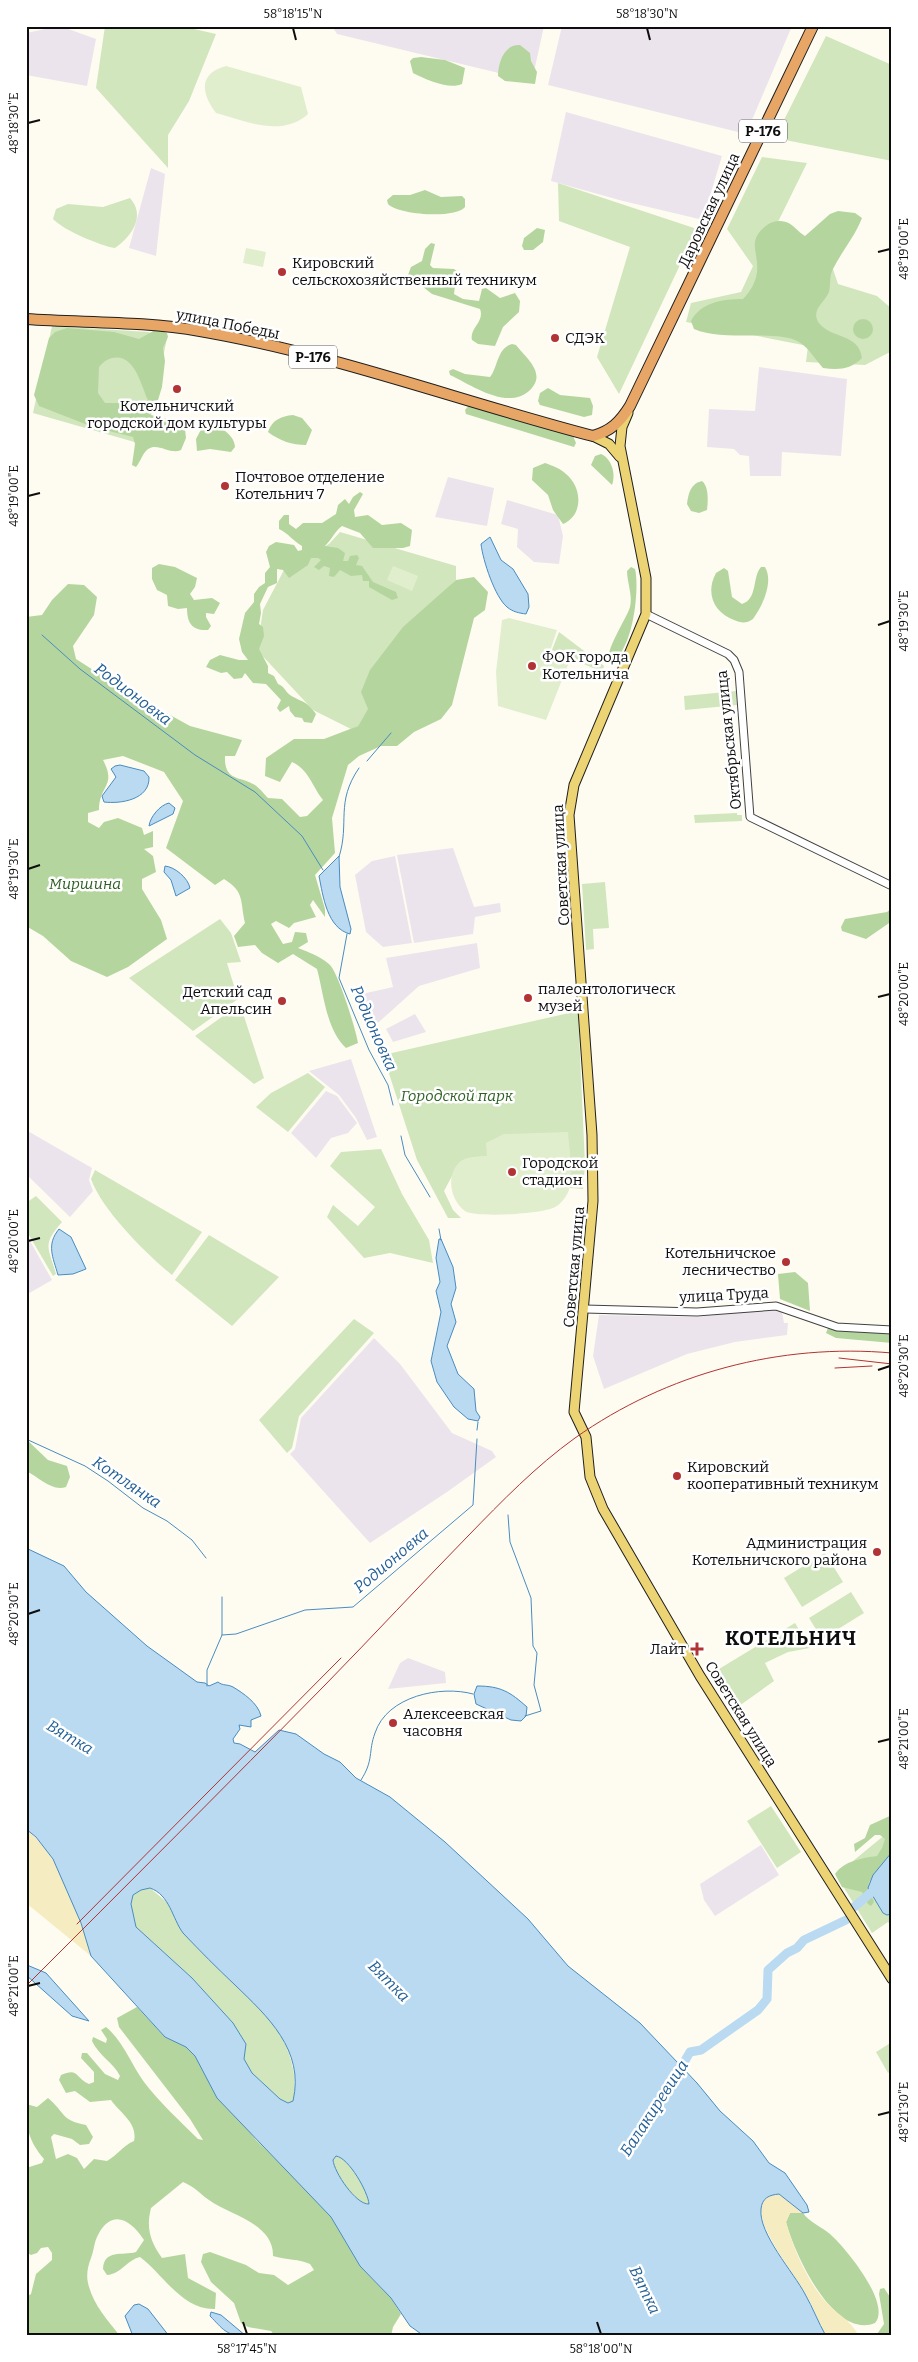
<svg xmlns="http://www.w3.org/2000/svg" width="918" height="2362" font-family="Bitter,serif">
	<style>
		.industrial { fill: #ece4ec }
		.green { fill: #d1e6bd }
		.forest { fill: #b5d59e }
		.sand { fill: #f5ecc2 }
		.pitch { fill: #e1eece }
		.water { fill: #badaf1; stroke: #488cc1; fill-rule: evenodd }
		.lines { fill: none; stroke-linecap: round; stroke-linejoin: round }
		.stream { stroke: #488cc1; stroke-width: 1 }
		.river { stroke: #badaf1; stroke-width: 9 }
		.minor-casing { stroke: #414141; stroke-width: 9 }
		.major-casing { stroke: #1f1f1f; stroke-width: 11 }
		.highway-casing { stroke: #1f1f1f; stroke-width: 12 }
		.minor { stroke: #fff; stroke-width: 7 }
		.major { stroke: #ecd373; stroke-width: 9 }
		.highway { stroke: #e7a666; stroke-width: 10 }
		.rail { stroke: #b23334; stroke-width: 1 }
		.ticks { fill: none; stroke: #0e0e0e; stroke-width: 2 }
		.poi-dot { fill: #b23334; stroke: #fff; stroke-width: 2 }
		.labels { text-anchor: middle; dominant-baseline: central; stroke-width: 5; stroke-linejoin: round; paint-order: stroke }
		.shield { fill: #fff; stroke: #565656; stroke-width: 1 }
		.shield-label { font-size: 14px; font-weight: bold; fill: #0e0e0e }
		.street-label { font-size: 15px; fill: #0e0e0e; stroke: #fff }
		.poi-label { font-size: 15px; fill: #0e0e0e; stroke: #fff; text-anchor: start }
		.park-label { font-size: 15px; font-style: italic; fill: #2e6124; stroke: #fff }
		.water-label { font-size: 16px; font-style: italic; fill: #235f95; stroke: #fff }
		.district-label { font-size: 20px; font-weight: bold; letter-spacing: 1px; fill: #0e0e0e; stroke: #fff }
		.neatline { fill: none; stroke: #0e0e0e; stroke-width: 2 }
		.ticks-label { font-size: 12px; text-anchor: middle; fill: #0e0e0e }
	</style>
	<rect width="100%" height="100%" fill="#fefcf1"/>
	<g class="industrial">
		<polygon points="60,26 96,39 87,86 26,75 26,33"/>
		<polygon points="332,26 544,26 532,81 337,34"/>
		<polygon points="562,26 792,26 746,134 548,85"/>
		<polygon points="566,112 722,156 709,199 699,219 623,201 551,181"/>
		<polygon points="151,168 165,174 156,256 129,248"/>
		<polygon points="759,367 847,379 841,456 782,452 781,476 750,476 749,456 740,455 734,449 707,447 709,409 755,411"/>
		<polygon points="448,477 494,488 487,526 435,517"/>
		<polygon points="507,500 558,515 563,536 559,564 534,562 517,547 518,529 501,524"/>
		<polygon points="453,848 474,907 500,903 501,912 475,917 473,934 414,943 397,855"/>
		<polygon points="395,856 412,943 383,947 366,932 355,875 372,861"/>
		<polygon points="477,943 480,968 419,986 370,1030 353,996 393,987 386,958"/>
		<polygon points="415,1014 426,1032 393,1042 386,1029"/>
		<polygon points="351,1059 377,1137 367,1140 356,1118 339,1095 309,1071"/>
		<polygon points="326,1091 337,1096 357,1123 348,1133 331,1138 316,1158 291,1133"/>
		<polygon points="26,1130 92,1168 89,1180 93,1191 70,1217 26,1174"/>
		<polygon points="26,1234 52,1280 26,1295"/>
		<polygon points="774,1309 782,1312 784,1323 788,1323 787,1335 735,1342 687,1354 604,1389 593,1356 599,1315 696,1317"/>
		<polygon points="374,1338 400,1364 452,1433 492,1451 496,1457 447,1492 370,1543 290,1454 295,1449 301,1418"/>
		<polygon points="408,1658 445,1672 446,1683 388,1689 400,1663"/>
		<polygon points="761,1845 779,1875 715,1916 704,1900 700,1884"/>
	</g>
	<g class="green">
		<polygon points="105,26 181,26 216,34 189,101 168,135 168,168 96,88"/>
		<polygon points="826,36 892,65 892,161 775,138"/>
		<polygon points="762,157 807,163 773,232 832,266 838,284 877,296 892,309 892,351 865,365 806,362 808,346 686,322 691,303 741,292 753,266 727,229"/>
		<polygon points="558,183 697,229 619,394 597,357 630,247 559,221"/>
		<path d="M130 198C146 216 132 236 115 248 101 246 63 230 53 219L56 209 68 204 103 207Z"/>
		<polygon points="52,326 148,332 167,338 145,445 33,413"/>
		<polygon points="340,532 456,566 456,580 436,599 358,726 351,729 313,710 257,650 263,610 284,570 329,544"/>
		<polygon points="559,632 604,666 602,672 552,650"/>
		<polygon points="736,691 737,705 685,710 684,696"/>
		<polygon points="737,813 737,815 742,815 742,821 695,823 694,815"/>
		<polygon points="605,882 609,928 593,929 594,949 586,950 582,884"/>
		<polygon points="220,919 231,933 241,962 227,963 238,999 193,1031 129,978"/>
		<polygon points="240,1004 264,1078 254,1084 195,1036"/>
		<path d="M578 1011 585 1164 583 1189 570 1188V1178C548 1172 486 1148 467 1160 455 1167 451 1179 444 1191L453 1210 461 1218H448L417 1160 383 1055Z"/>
		<polygon points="308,1073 325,1087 288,1132 256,1107 271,1093"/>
		<polygon points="381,1149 402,1194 429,1240 433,1263 390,1253 364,1258 327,1217 333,1205 358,1226 375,1207 330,1166 341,1152"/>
		<path d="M95 1170 202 1232 172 1275C146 1254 102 1210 91 1179Z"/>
		<path d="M36 1196 62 1222C42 1245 48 1246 56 1274L53 1276 26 1230V1203Z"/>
		<polygon points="209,1235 279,1277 232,1326 175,1280"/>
		<polygon points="354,1319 374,1333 299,1416 292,1448 287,1453 259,1420"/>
		<polygon points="825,1553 843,1582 802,1607 784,1578"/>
		<polygon points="851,1592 864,1613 822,1639 809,1618"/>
		<polygon points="795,1623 810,1648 788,1652 765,1663 774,1681 732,1711 709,1675"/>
		<polygon points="771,1806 801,1852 777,1868 747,1821"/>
		<polygon points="892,1829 892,1926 888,1922 872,1933 836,1875"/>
		<path d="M150 1888 169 1904 173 1913C194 1937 215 1962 236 1986 244 1995 254 2001 262 2009 284 2034 300 2068 293 2101L288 2103 280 2099 252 2073 244 2059 246 2044 233 2023 192 1978 136 1927 131 1904 133 1895 141 1890Z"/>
		<polygon points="892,2042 892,2070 888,2073 876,2052"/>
		<path d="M336 2156C349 2158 368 2191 369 2204 356 2205 334 2172 333 2160Z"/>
	</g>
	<g class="forest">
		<path d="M520 45 530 53 531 61 537 72 535 84 505 81 498 76C498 63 504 44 520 45Z"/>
		<path d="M421 57 445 60 465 68 462 84C449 90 425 79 413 73L410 61 413 58Z"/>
		<path d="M425 190 441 197 462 196 465 199V207C456 219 398 215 388 204L387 200 393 195H410Z"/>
		<path d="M838 211 855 213 862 218C854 238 842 251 833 269 829 276 831 284 829 292 825 302 810 310 819 323 831 339 859 333 862 358 850 370 838 370 823 368 815 359 808 347 799 342 777 329 724 342 694 329L691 321C701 302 723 299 743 299 750 292 756 282 757 272 759 251 746 241 767 225 773 221 779 220 786 222 793 224 798 232 805 236L830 214Z"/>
		<polygon points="537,228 545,230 543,242 533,250 524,250 522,246 524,238"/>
		<path d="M431 243 435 244 430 265 433 268 454 269 461 274 455 286 454 294 463 299 479 301 482 289 486 288 500 298 515 293 520 301 519 312 503 327 495 346 478 344 472 340C469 328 485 322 480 309L432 294 408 275 411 267 422 261 425 249Z"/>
		<circle cx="863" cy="329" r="10"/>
		<path d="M67 328 114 332 139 339 157 329 167 333 168 337 163 348 165 361 162 387 158 400 151 403 148 400C141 386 135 353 112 358 107 359 103 362 99 367L98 393 105 403H133L151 415 179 422 185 429 186 438 181 450C170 455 158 442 148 449 142 454 141 461 136 467L132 465 135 444 133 437 93 427 39 406 34 395 49 338 55 332Z"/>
		<path d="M512 344 516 345C526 358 548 374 529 391 507 410 473 386 450 375L449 371 453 369 465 374 490 377C498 367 497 348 512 344Z"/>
		<polygon points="548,388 560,395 590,398 593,406 592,415 584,417 540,405 538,401 540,393"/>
		<polygon points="470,404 573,436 576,443 574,447 466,414 465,410"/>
		<path d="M293 415 302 418 312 430 306 445C292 445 280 441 268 432 272 420 281 416 293 415Z"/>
		<path d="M204 424C216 423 235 434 235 447L231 452 210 449 197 451 196 439Z"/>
		<path d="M601 454C612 459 616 474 612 485L591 465 595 456Z"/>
		<path d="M545 463C553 466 560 468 566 474 582 487 584 515 563 524L553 510 548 495 532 480 533 468Z"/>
		<path d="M702 481C709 487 708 501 707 510L699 513 691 511 687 504C688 494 691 483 702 481Z"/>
		<path d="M360 492 363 494 354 510 355 517 368 515 382 525 401 523 412 530 410 546 403 548H373L360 533 342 526C335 531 332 539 325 546L338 548 345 553 343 561H348L350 556 357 555 359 558 356 565 362 566 373 582 396 592 398 598 392 600 369 587V581H363L362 575 351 576 340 570 334 577 329 576 330 568 324 566 319 570 314 567 321 560 318 558H311L308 565 289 578 283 570 277 569V583L268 587 260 604 261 613 259 624 263 627 264 636 259 649 268 666V673L274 676 278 684C284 686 285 691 290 695 303 703 306 700 316 714L312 723 304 722 302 718 295 717 290 711 289 706 280 712 277 708 281 700 266 684 253 683 245 673 242 678 234 679 227 672 221 673 206 667 210 660 220 655 239 660H248L242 652 239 639 245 613 254 602V594L259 587 265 583V573L270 567 266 552 269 546 276 542 294 545 298 551 302 550V546C293 541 288 533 279 529V521L284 515H289V524L296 529 303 523H322L336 514 338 505 345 499 349 504 353 497Z"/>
		<path d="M159 564 175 567 197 578 195 587 190 594 194 600 212 598 220 603 214 614 206 613V617L211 626 208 630C192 631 187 623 187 608L178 609 168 606 167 595 157 590 152 579V568Z"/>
		<path d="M631 567 635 569C640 589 633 655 609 663 604 651 626 620 630 607 633 596 627 582 627 571Z"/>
		<path d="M761 567H765C774 582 762 607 753 619 746 624 741 623 734 620 714 613 705 593 716 573L724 568 728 571 732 597 742 604C758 599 752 577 761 567Z"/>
		<path d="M474 577 488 592 485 610 474 618 452 705 441 719 414 732 397 746H381L359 756 348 765 332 818 335 853 315 875 325 909V917L313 900 310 905 316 917 294 923 289 928 276 921 271 924 283 944 292 942 295 932 306 933 308 942 298 948C308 952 320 956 329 964 338 971 356 1030 358 1043L346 1048C326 1029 324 995 317 969L293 954 278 963 262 953 255 945 238 947 234 936 245 923C240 901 245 892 224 879L215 885 166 848 183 801 164 772 123 756 103 760C117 786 99 785 99 810L88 813V822L99 828 104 822 118 818 142 828 144 835 153 831V847L144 849 153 856 156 872 142 879V889L161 920 167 939 128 967 107 977 71 961 43 936 26 926V896L29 894 26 892V617L42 615 52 600 68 584 84 585 97 597 94 615 73 646 76 659 123 689 190 726 242 740 235 756H225C224 781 239 776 253 784 259 787 264 794 268 798L282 799 300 817 307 816 323 800C312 786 309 770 292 762L280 782 265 776 266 758 294 739H324L358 726 368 709 361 692 370 670 403 627 456 580Z"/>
		<polygon points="892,908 892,921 866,939 842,931 841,927 845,919 887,912"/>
		<polygon points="795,1272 808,1283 810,1311 780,1299 778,1274"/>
		<polygon points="828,1328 892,1333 892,1343 836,1338 826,1333"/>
		<path d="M26 1439 48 1460 67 1466 70 1477 66 1487C52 1492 39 1477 26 1471Z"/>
		<path d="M892 1815V1852L869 1882 868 1888 874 1902 871 1906 868 1904 862 1892 842 1887 835 1874C844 1861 862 1858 877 1856L882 1848 885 1839 880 1835H875L855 1852 854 1844 865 1838 870 1825Z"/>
		<path d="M137 2007 165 2037 186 2047 195 2056 256 2140 301 2183 331 2217 360 2266 391 2298 401 2314 393 2327 391 2336H275L271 2331 248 2327 241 2323 234 2303 211 2282 201 2262 203 2254 210 2252 246 2265 259 2273 274 2275 288 2285 314 2270 310 2264C300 2259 286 2260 273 2256 274 2223 229 2215 209 2200 199 2193 195 2187 183 2182L151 2208C146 2228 150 2241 162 2258L185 2254 188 2278 216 2293 215 2309C182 2310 163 2274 140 2257 127 2260 121 2274 107 2275L103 2269C104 2249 122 2256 136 2252L144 2240C131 2220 112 2208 98 2235 94 2242 94 2251 91 2258 88 2266 86 2274 88 2283 93 2305 107 2319 120 2336H26V2297L31 2294 36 2274 52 2260V2253L48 2247 41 2248 37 2253 31 2255 26 2252V2168L42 2163 44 2159C28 2140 26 2127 26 2104L37 2107 48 2098C66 2113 60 2120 86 2125L93 2137 89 2144 80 2145 72 2139 54 2134 51 2137 56 2159 68 2154 77 2158 84 2169 94 2159 107 2161C118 2155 122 2146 134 2141 138 2123 120 2113 111 2100L90 2102 75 2091 66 2093 59 2080 61 2075C79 2067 75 2078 89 2084L94 2082V2072L81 2058 82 2053H87L105 2074 118 2080 120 2076C113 2062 99 2056 92 2041L93 2037 106 2043 107 2039 101 2030 106 2027C123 2041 131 2064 144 2082 160 2103 180 2121 198 2139L203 2140 190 2119 119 2027 117 2018Z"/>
		<path d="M790 2213H803C809 2222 822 2227 830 2234 845 2247 892 2304 875 2323 833 2340 794 2252 786 2222Z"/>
		<polygon points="884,2288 892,2300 892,2336 878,2336 877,2334 884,2324 879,2294 880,2289"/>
	</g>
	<g class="sand">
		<path d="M26 1829C63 1859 78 1913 91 1956L26 1903Z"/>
		<path d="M779 2194 803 2213H790L786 2222C793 2248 809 2286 829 2305 842 2318 849 2319 859 2336H826L824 2333C818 2320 813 2307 806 2295 795 2275 759 2230 761 2209 762 2198 769 2195 779 2194Z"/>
	</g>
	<g class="pitch">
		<path d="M226 66 301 87 308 114C282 138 245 121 216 113 202 94 197 74 226 66Z"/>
		<polygon points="246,248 266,252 263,267 243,263"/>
		<polygon points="393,566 418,576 412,591 387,580"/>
		<polygon points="509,618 557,630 550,651 570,660 546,720 498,706 496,672 502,620"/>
		<path d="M568 1132C569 1147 574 1176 569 1190 567 1196 561 1204 555 1207 544 1214 475 1218 465 1211 450 1200 445 1174 461 1161 468 1156 479 1157 487 1156L486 1143 504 1134Z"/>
	</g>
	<g class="water">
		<path d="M490 537 501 560 513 569 528 594 529 607 526 614C519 613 513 612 507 607 495 597 483 561 481 544Z"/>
		<path d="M120 765 144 771 149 777C150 800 120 804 104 802L102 796 116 777 111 769 115 766Z"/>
		<path d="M169 803 175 808 173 814 149 826C150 817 160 805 169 803Z"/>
		<path d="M339 856 340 887 351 929 350 934C327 928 323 896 319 876Z"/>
		<path d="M165 866C175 867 188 878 190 888L176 896 171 880 164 872Z"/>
		<path d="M59 1229 71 1237 86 1269 73 1274 58 1275C53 1257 46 1245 59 1229Z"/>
		<polygon points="439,1239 441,1239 453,1267 456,1288 451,1304 456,1322 447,1346 458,1374 474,1389 476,1411 480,1417 478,1421 468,1419 454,1407 437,1382 431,1361 441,1312 436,1291 440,1282 436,1258"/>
		<path d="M26 1548 64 1566 86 1592 147 1646 197 1682 205 1683 209 1686 218 1682C223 1686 227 1684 233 1687 243 1693 258 1703 261 1716L251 1720V1727L239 1725 240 1729 233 1739 234 1743 240 1744 255 1752 279 1730 296 1734 324 1754 340 1762 356 1778 390 1797 445 1842 528 1919 568 1966 640 2023 697 2083 720 2111 753 2141 769 2163 785 2173 807 2205 809 2212 803 2213 779 2194C769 2195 762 2198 761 2209 758 2233 794 2273 805 2294 813 2308 818 2322 826 2336H424L410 2326 391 2298 360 2266 331 2217 217 2098 195 2056 186 2047 165 2037 91 1956 81 1923 53 1859 36 1837 26 1829ZM150 1888C170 1895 172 1918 183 1933 200 1951 217 1968 235 1985 267 2016 305 2050 293 2101L288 2103 280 2099 252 2073 244 2059 246 2044 233 2023 192 1978 136 1927 131 1904 133 1895 141 1890ZM336 2156C349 2158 368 2192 369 2204 356 2205 334 2172 333 2160Z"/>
		<path d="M477 1686C501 1686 510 1692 527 1707L526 1716 521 1721 511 1720 476 1704 474 1694Z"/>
		<polygon points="892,1852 892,1914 887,1915 883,1913 868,1888 873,1875"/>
		<polygon points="27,1965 46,1973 89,2021 72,2016 26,1975"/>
		<polygon points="139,2304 148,2309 169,2336 133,2336 125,2316 134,2305"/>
		<path d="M211 2312 221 2315 246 2336C226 2336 223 2329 210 2316Z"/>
	</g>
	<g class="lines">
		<g class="stream">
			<polyline points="42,635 80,669 195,755 255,792 302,836 323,870"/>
			<polyline points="367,761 391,733"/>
			<path d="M339 857C350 822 335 803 359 768"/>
			<polyline points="347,934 339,978 369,1050 388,1085 393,1105"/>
			<polyline points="401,1136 405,1155 430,1197"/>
			<polyline points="439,1229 441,1240"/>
			<polyline points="477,1430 478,1422"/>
			<polyline points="26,1439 85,1466 108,1481 143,1508 167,1521 192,1540 206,1558"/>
			<polyline points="508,1515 510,1542 531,1598 533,1646 537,1653 534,1685 541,1711 525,1716"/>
			<polyline points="222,1635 236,1634 305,1610 353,1607 473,1505 477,1439"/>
			<polyline points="207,1686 207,1670 222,1635 222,1597"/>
			<path d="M361 1780C374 1760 368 1752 375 1733 387 1696 441 1685 473 1694"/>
		</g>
		<g class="river">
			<polyline points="854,1907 892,1875"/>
			<polyline points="676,2076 690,2052 701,2050 758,2010 767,1999 768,1970 787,1953 797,1948 804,1940 846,1920"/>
		</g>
		<g class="minor-casing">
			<g id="minor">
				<polyline points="646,614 728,654 734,660 739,672 750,817 892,886"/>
				<polyline points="585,1309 697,1312 776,1306 837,1327 892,1330"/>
			</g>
		</g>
		<g class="major-casing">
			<g id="major">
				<polyline points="628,413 622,427 620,446 646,578 646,614 574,785 569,815 592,1135 593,1201 574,1412 586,1437 590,1477 603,1509 700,1676 892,1979"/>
				<polyline points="593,436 609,444 620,457"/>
			</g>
		</g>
		<g class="highway-casing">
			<path id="highway" d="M26 319C84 323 143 321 200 331 334 354 462 402 593 436 611 431 620 422 630 406L813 26"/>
		</g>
		<use href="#minor" class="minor"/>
		<use href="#major" class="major"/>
		<use href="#highway" class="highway"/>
		<g class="rail">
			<polyline points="839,1358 892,1364"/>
			<polyline points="835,1368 872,1366"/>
			<polyline points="77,1924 341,1658"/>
			<path d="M26 1986C126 1886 226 1786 325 1685 373 1636 420 1585 468 1536 502 1501 536 1466 575 1438 667 1373 780 1343 892 1353"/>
		</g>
	</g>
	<path class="ticks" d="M293 28 296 40M647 28 650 40M28 123 40 120M878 252 890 249M28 496 40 493M878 625 890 621M28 869 40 865M878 997 890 994M28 1241 40 1238M878 1370 890 1366M28 1614 40 1610M878 1742 890 1739M28 1986 40 1983M878 2115 890 2112M243 2322 247 2334M597 2322 601 2334"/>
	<g class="poi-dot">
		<circle cx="282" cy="272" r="5"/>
		<circle cx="555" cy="338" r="5"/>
		<circle cx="177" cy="389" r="5"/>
		<circle cx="225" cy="486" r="5"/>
		<circle cx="532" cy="666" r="5"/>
		<circle cx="528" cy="998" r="5"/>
		<circle cx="282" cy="1001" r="5"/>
		<circle cx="512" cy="1172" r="5"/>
		<circle cx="786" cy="1262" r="5"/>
		<circle cx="677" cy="1476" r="5"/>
		<circle cx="877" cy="1552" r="5"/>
		<path d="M694.5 1641.5h5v5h5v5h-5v5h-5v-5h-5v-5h5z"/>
		<circle cx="393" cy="1723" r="5"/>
	</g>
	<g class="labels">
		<g class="shield">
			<rect x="739" y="119.5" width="48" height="23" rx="4"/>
			<rect x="289" y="345.5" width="48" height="23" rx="4"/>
		</g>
		<g class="shield-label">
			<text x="763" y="131">Р-176</text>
			<text x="313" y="357">Р-176</text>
		</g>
		<g class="street-label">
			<text transform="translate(709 210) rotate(-65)">Даровская улица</text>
			<text transform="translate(228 324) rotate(11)">улица Победы</text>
			<text transform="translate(729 740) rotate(-96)">Октябрьская улица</text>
			<text transform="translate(561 865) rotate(-93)">Советская улица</text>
			<text transform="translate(574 1267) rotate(-85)">Советская улица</text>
			<text transform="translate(724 1295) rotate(-3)">улица Труда</text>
			<text transform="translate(741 1714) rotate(58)">Советская улица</text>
		</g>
		<g class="poi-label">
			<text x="292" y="263">Кировский<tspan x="292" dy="17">сельскохозяйственный техникум</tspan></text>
			<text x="565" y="338">СДЭК</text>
			<text x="177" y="406" text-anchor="middle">Котельничский<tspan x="177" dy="17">городской дом культуры</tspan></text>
			<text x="235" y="477">Почтовое отделение<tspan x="235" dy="17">Котельнич 7</tspan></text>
			<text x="542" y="657">ФОК города<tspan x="542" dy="17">Котельнича</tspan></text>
			<text x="538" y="989">палеонтологическ<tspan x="538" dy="17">музей</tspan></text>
			<text x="272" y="992" text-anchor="end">Детский сад<tspan x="272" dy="17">Апельсин</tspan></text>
			<text x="522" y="1163">Городской<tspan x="522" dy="17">стадион</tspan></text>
			<text x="776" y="1253" text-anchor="end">Котельничское<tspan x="776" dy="17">лесничество</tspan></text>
			<text x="687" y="1467">Кировский<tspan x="687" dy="17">кооперативный техникум</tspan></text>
			<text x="867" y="1543" text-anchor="end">Администрация<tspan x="867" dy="17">Котельничского района</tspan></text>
			<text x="686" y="1649" text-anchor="end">Лайт</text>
			<text x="403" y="1714">Алексеевская<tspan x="403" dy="17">часовня</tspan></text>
		</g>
		<g class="park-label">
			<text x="85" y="884">Миршина</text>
			<text x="457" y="1096">Городской парк</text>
		</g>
		<g class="water-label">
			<text transform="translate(133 694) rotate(37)">Родионовка</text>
			<text transform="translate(374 1028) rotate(66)">Родионовка</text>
			<text transform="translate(127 1482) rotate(34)">Котлянка</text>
			<text transform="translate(391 1560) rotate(-40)">Родионовка</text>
			<text transform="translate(70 1737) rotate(31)">Вятка</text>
			<text transform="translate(389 1981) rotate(45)">Вятка</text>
			<text transform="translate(654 2108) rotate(-57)">Балакиревица</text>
			<text transform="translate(645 2290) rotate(64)">Вятка</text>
		</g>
		<g class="district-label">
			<text x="791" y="1638">КОТЕЛЬНИЧ</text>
		</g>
	</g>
	<rect width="918" height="2362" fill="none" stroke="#ffffff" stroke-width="55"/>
	<rect x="28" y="28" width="862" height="2306" class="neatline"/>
	<g class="ticks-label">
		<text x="293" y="18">58°18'15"N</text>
		<text x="647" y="18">58°18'30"N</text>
		<text transform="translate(14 123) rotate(-90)" y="4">48°18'30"E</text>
		<text transform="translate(904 249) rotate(-90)" y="4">48°19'00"E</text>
		<text transform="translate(14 496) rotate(-90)" y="4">48°19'00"E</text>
		<text transform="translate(904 621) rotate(-90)" y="4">48°19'30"E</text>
		<text transform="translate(14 869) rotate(-90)" y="4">48°19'30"E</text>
		<text transform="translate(904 994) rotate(-90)" y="4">48°20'00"E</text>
		<text transform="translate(14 1241) rotate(-90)" y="4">48°20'00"E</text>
		<text transform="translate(904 1366) rotate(-90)" y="4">48°20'30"E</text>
		<text transform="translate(14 1614) rotate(-90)" y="4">48°20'30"E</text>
		<text transform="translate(904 1739) rotate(-90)" y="4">48°21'00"E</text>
		<text transform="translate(14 1986) rotate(-90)" y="4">48°21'00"E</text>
		<text transform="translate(904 2112) rotate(-90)" y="4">48°21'30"E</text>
		<text x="247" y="2353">58°17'45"N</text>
		<text x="601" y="2353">58°18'00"N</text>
	</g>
</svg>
